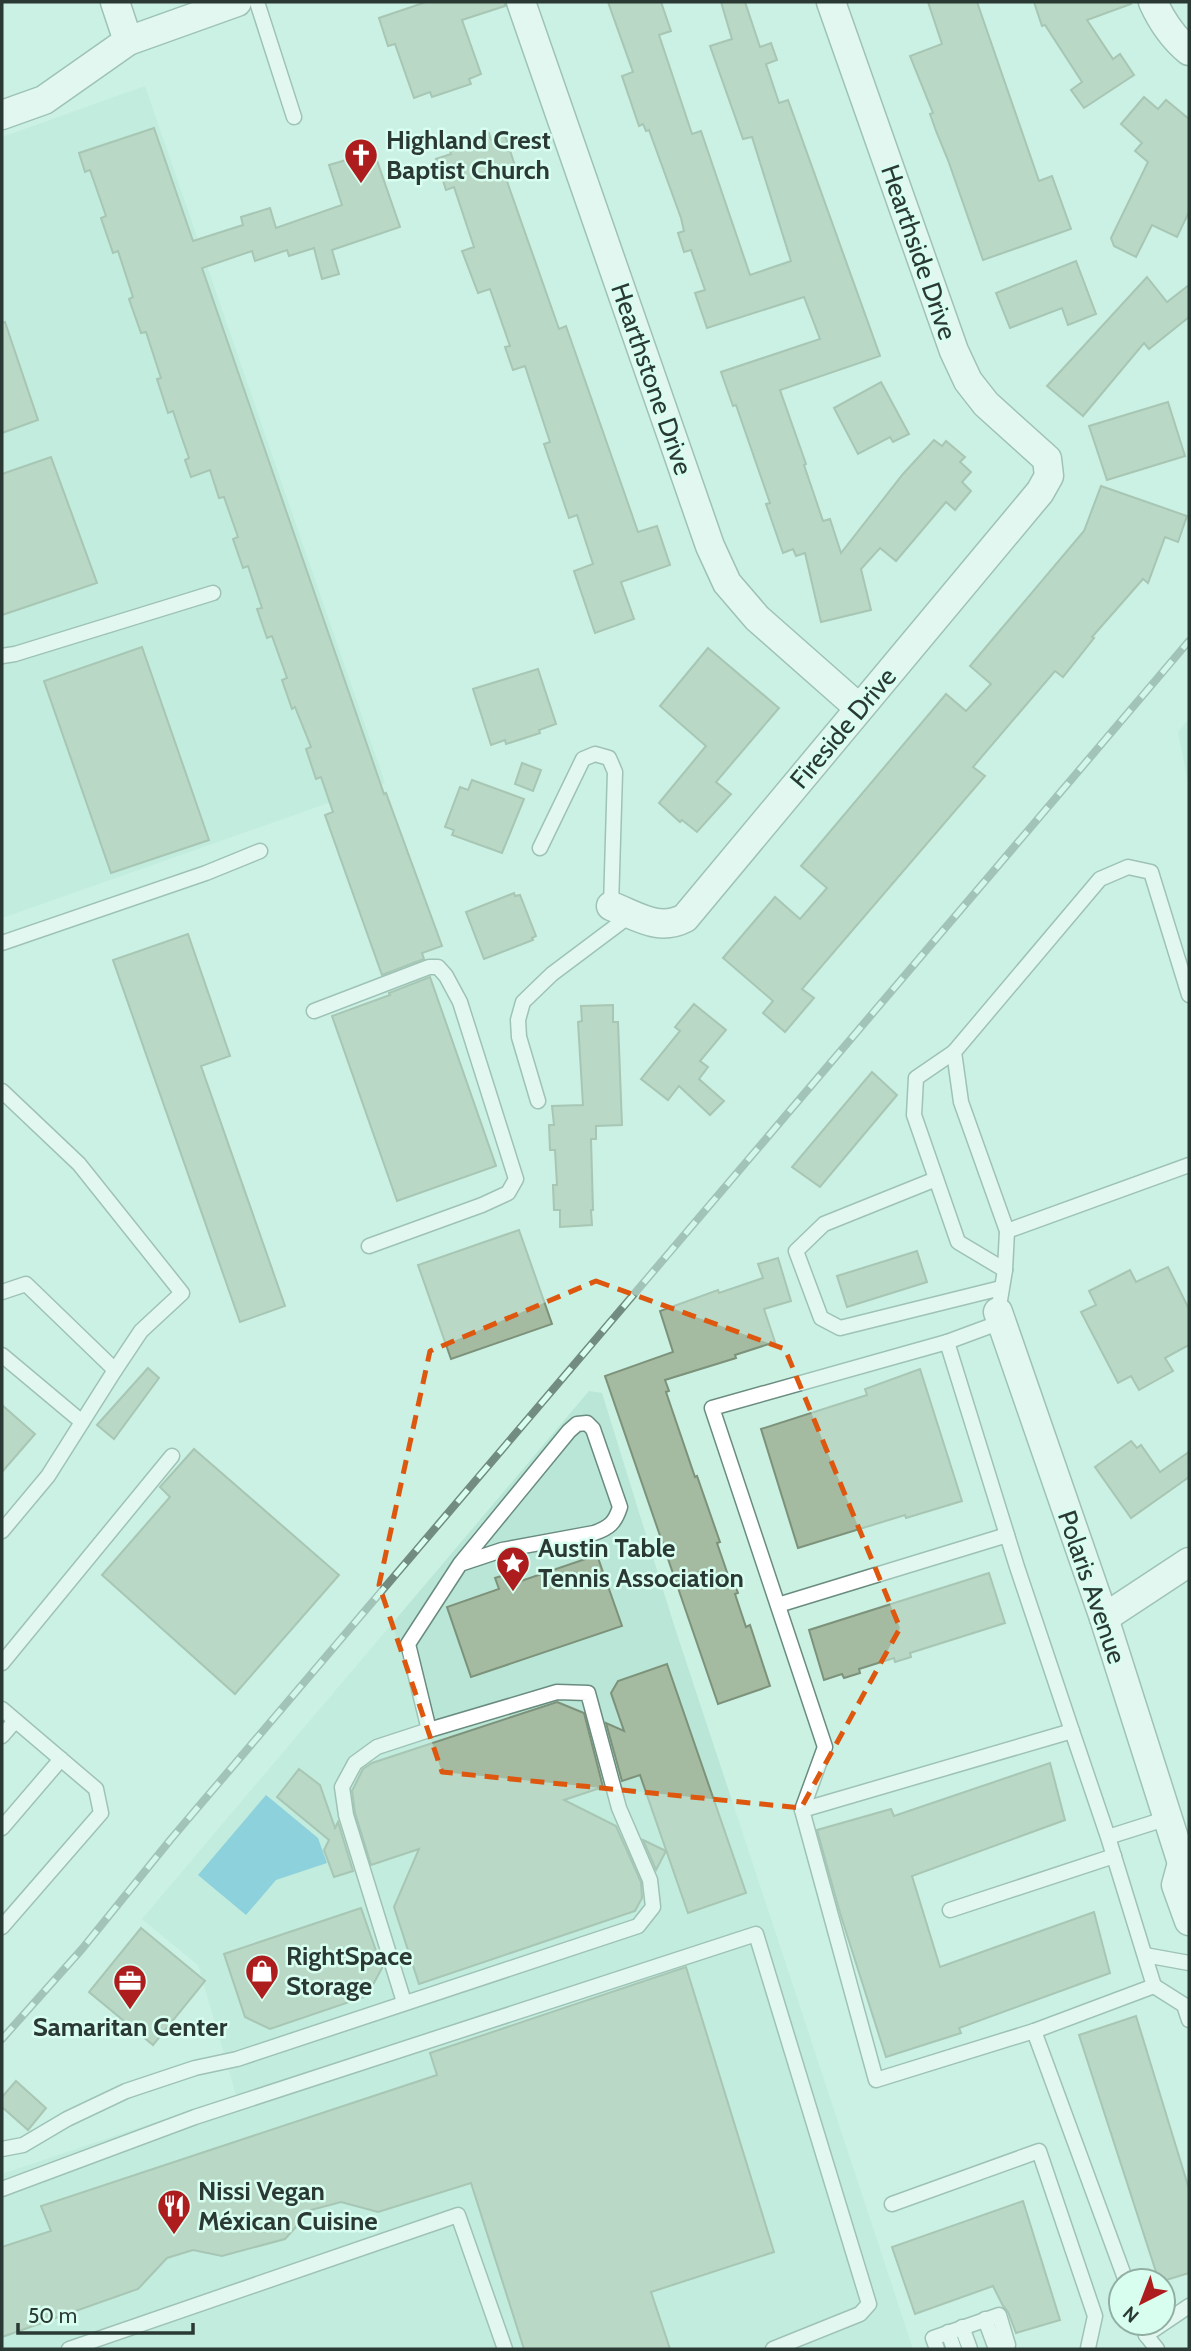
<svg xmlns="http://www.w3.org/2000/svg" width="1191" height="2351" font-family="Cabin,sans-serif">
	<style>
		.built { fill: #b9e6d6 }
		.water { fill: #42aad3 }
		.building { fill: #a4baa1; stroke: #7d927a; stroke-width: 2 }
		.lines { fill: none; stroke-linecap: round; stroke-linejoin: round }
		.lane-casing { stroke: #698c7f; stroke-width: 17 }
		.street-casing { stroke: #698c7f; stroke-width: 31 }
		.lane { stroke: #fff; stroke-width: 14 }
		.street { stroke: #fff; stroke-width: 28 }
		.rail-casing { stroke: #728c82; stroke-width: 8 }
		.rail { stroke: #d8fef0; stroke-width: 5; stroke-dasharray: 16; stroke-linecap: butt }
		.marked { fill: none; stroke: #de570e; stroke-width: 5; stroke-dasharray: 14 9; stroke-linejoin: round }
		.labels { text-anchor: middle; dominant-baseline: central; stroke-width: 5; stroke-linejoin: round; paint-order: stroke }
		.poi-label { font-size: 26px; font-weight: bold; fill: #2a3933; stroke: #d8fef0; text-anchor: start }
		.street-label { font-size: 26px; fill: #2a3933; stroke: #d8fef0 }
	</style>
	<rect width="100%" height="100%" fill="#cbf1e3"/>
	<g class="built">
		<polygon points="145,86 385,783 2,918 2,137"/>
		<polygon points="1189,719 1189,787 1178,732"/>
		<polygon points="589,1391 602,1393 674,1625 913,2349 2,2349 2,2174 236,2095 198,1965 142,1919"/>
	</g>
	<polygon class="water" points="266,1795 318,1838 327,1863 276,1880 246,1915 198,1875"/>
	<g class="building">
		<polygon points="426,2 505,2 505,6 462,20 481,74 469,79 471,84 432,97 430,92 414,98 395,44 388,46 379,18"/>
		<polygon points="608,2 661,2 671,31 659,35 692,134 701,131 750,275 791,261 752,137 743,139 710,46 732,39 721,2 745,2 760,47 771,43 777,60 766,64 779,103 788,100 880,356 780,390 806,464 804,465 823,521 830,519 841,553 903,474 934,440 942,446 946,441 965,457 960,462 971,472 962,482 971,491 955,510 946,502 896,561 880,548 861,569 871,610 821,622 805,553 796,556 793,549 783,553 766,504 770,503 736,405 733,406 721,372 820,339 804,297 707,328 695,293 705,290 691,250 684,252 678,233 684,231 681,218 649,130 646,131 643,124 639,126 622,76 633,72"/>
		<polygon points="928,2 977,2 1039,181 1052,176 1071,229 983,260 948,160 936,131 930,114 933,113 910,56 942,44"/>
		<polygon points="1034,2 1130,2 1131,4 1087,20 1113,59 1120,54 1134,75 1084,108 1071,90 1082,82 1045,25 1042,26"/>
		<polygon points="1144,97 1158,109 1166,100 1189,119 1189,212 1177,237 1152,225 1136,257 1114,246 1111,238 1148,162 1135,151 1142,143 1121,124"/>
		<polygon points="154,128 193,241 243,225 241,217 270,208 276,228 342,205 329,165 374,152 400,227 332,250 339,274 322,279 314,248 289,256 287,250 255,261 252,251 202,268 384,794 386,793 442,946 422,953 424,959 382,975 325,815 333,812 321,777 316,779 306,749 311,747 295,707 292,709 282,680 287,678 272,636 267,638 257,609 262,608 248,566 243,568 233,539 238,537 224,497 219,498 210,470 191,477 185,460 189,458 182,438 173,411 168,413 157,379 161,378 146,332 141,333 129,299 133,297 118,251 113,253 101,218 106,216 90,170 85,172 79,153"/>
		<polygon points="489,133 491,140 505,135 515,166 503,170 559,329 566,326 638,532 657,526 670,565 621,582 634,619 595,633 574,571 593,564 577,515 569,518 544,444 550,442 525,366 513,370 505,347 510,346 490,289 478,293 462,251 474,247 454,187 446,190 436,159 451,154 449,148"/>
		<polygon points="1076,261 1096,314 1068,325 1062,308 1010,328 996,293"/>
		<polygon points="1147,277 1167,302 1189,285 1189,317 1149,349 1144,343 1083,416 1047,386"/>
		<polygon points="5,322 38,420 2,433 2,323"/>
		<polygon points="881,382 909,434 893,442 890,437 858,454 834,408"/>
		<polygon points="1168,402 1185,456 1107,480 1089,426"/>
		<polygon points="51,457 97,583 2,615 2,474"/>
		<polygon points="1101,486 1187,516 1178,542 1165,537 1148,583 1143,579 1092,637 1094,638 1063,677 1055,671 973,767 985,776 802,989 814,998 785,1032 763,1013 773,1001 723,958 775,897 800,919 827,888 801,866 946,694 966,711 991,684 970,666 1084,531"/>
		<polygon points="142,647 209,840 111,873 44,681"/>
		<polygon points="708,648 779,708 716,782 731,794 697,832 682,820 680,822 659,803 706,746 660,706"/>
		<polygon points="538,669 556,724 539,730 540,733 506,744 505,740 491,745 473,689"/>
		<polygon points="522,763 541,770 533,791 515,784"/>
		<polygon points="472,780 524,799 502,853 452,835 454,830 445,827 460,787 468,790"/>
		<polygon points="514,893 515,896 520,895 536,936 532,938 533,940 484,959 466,912"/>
		<polygon points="188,934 230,1056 201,1066 285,1306 240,1322 113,960"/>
		<polygon points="430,977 496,1166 397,1201 332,1016 390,995 389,993"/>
		<polygon points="694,1004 726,1030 700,1061 708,1067 699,1079 724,1101 710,1115 679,1086 668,1100 641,1079 680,1031 675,1027"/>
		<polygon points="613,1005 613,1022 618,1022 622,1125 596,1126 596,1139 591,1139 593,1210 591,1210 592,1225 560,1227 560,1210 554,1210 553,1185 557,1185 555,1150 550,1150 549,1125 554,1125 552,1106 583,1105 578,1022 582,1021 581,1006"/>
		<polygon points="872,1072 897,1095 820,1187 792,1167"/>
		<polygon points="519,1230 552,1324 451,1359 418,1265"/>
		<polygon points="917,1251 927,1282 847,1307 837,1276"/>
		<polygon points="778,1258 791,1301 764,1309 775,1342 735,1355 736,1358 665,1380 669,1391 666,1392 695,1477 697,1476 720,1542 717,1543 729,1578 732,1577 738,1593 735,1594 746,1627 750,1625 770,1686 718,1704 605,1376 673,1352 660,1311 718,1290 719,1293 763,1278 758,1264"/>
		<polygon points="1168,1267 1189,1309 1189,1345 1165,1358 1173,1371 1139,1390 1131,1376 1118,1383 1081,1312 1096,1305 1089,1291 1130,1270 1136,1282"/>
		<polygon points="148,1368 159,1378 114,1439 97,1425"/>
		<polygon points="920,1369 962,1501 906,1518 905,1515 798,1548 761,1429 867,1395 865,1389"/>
		<polygon points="2,1405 35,1434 2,1472"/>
		<polygon points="1131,1441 1137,1448 1141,1445 1160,1472 1189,1452 1189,1477 1131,1518 1095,1467"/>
		<polygon points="194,1449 339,1575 235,1694 102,1575 170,1497 160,1487"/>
		<polygon points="597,1555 622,1626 471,1677 447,1607 499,1589 495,1578 517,1571 521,1581"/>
		<polygon points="989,1573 1005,1623 910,1653 911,1657 895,1662 894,1658 859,1669 860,1673 844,1678 842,1674 824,1680 809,1630"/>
		<polygon points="667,1664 746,1893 688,1913 640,1775 622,1781 606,1723 624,1731 611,1693 618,1681"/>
		<polygon points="557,1702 584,1713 603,1787 564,1800 616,1826 641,1882 642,1898 635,1911 419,1984 394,1907 419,1849 371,1865 355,1813 352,1791 363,1769 372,1763"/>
		<polygon points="1050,1763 1065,1820 912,1876 940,1967 1094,1912 1110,1973 959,2028 961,2033 886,2057 840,1913 817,1830 891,1809 894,1816"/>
		<polygon points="299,1769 320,1785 335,1828 338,1822 353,1871 334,1877 324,1850 329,1840 277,1797"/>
		<polygon points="643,1840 666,1851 656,1870"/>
		<polygon points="361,1908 382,1968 367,1996 270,2029 245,2017 224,1954"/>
		<polygon points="141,1928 205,1981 153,2045 89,1992"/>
		<polygon points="686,1967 774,2252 651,2292 670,2349 524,2349 471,2183 378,2212 341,2202 311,2210 285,2239 222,2256 193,2250 167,2258 138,2289 2,2337 2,2247 51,2231 41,2206 437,2075 430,2053"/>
		<polygon points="1136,2016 1189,2189 1189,2273 1163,2281 1159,2281 1079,2035"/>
		<polygon points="16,2081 46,2108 28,2130 2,2107 2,2097"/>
		<polygon points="1023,2201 1060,2320 1016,2333 1008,2312 1003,2306 993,2286 915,2314 892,2247"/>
	</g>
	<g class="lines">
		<g class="lane-casing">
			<g id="lane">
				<polyline points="257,2 294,117"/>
				<polyline points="2,656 15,654 213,593"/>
				<polyline points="540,848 583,759 595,754 609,758 615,772 611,906"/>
				<polyline points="2,943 206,873 260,851"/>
				<polyline points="314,1011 429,967 438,967 446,976 460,1002 516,1179 508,1193 482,1205 369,1246"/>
				<polyline points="954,1052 916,1078 914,1115 958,1242 1005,1270"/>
				<polyline points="2,1091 79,1164 182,1293 141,1331 115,1370"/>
				<polyline points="538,1101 519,1037 518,1020 523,1002 552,974 632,914"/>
				<polyline points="936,1179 824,1224 796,1251 821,1318 840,1328 1001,1288"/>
				<polyline points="1007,1231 1189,1165"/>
				<polyline points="2,1292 26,1284 115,1370 48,1476 2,1531"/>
				<polyline points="998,1312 1005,1270 1007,1231 961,1102 954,1052 1100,879 1128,867 1151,872 1189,995"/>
				<polyline points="947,1342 1001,1322"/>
				<polyline points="2,1355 82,1422"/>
				<polyline points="778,1605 1007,1535"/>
				<polyline points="2,1663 172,1456"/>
				<polyline points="2,1709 96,1789 101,1813 2,1927"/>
				<polyline points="2,1736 15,1721"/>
				<polyline points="802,1810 825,1747 712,1408 947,1342 1017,1567 1072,1731"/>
				<polyline points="2,1828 61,1759"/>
				<polyline points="1108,1837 1072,1731 802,1810 876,2080 1034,2031 1154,1986 1108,1837 1168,1818"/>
				<polyline points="950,1910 1114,1856"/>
				<polyline points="1145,1955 1189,1963"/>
				<polyline points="1154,1986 1184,2005 1189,2020"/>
				<polyline points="404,2002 346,1815 342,1787 355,1763 377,1747 429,1730"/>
				<polyline points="1034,2031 1126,2281"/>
				<path d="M2 2149 23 2145 67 2119 126 2091 195 2068 237 2059 638 1926 653 1907 650 1880 619 1808 588 1693 557 1692 429 1730 408 1644 460 1564 569 1431 577 1424 587 1423 593 1429 620 1507C615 1523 609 1528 594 1533L502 1550 460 1564"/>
				<polyline points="2,2189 195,2117 756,1934 869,2304 860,2314 773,2349"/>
				<polyline points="892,2204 1039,2151 1095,2316 1088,2348"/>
				<polyline points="985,2319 996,2349"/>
				<polyline points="1142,2323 1146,2335 1157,2349"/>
				<polyline points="962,2327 970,2349"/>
				<polyline points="948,2332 954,2349"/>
				<polyline points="1146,2335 1189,2306"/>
				<polyline points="69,2349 458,2215 505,2349"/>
				<polyline points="937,2349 933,2338 999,2315 1008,2345"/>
			</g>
		</g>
		<g class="street-casing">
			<g id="street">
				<polyline points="115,2 128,41"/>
				<polyline points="521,2 710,546 727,583 757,618 859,708"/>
				<path d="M1153 2C1162 22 1172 37 1189 51"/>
				<polyline points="2,115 44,100 128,41 237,2"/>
				<path d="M611 906C638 916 658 932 685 918L1040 492 1049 476 1047 459 986 404 968 381 954 351 831 2"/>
				<polyline points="998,1312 1104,1618 1182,1863 1189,1872"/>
				<polyline points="1104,1618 1189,1562"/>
				<polyline points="1182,1863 1176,1885 1189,1921"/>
			</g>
		</g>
		<use href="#lane" class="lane"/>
		<use href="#street" class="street"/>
		<g class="rail-casing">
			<polyline id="rail" points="2,2039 82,1949 171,1839 1189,641"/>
		</g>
		<use href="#rail" class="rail"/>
	</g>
	<path d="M0 0H1191V2351H0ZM596 1281 785 1349 900 1628 801 1808 442 1772 379 1585 430 1351Z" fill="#cbf1e3" fill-opacity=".55" fill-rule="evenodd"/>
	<path class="marked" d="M596 1281 785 1349 900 1628 801 1808 442 1772 379 1585 430 1351Z"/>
	<defs>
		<g id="church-pin" transform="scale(1.75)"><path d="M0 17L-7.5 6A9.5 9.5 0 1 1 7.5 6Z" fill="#ae1d1e" stroke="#d8fef0"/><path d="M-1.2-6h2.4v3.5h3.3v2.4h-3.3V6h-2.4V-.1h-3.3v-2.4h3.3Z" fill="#fff"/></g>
		<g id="sight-pin" transform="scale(1.75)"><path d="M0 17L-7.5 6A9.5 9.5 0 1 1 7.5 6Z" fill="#ae1d1e" stroke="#d8fef0"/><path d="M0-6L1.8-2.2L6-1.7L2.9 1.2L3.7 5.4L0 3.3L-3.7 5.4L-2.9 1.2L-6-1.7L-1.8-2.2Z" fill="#fff"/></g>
		<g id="shop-pin" transform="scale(1.75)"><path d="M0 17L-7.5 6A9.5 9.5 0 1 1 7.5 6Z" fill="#ae1d1e" stroke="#d8fef0"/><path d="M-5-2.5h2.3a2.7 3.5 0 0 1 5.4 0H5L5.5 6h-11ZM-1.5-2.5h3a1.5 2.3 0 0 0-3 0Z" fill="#fff"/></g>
		<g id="office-pin" transform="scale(1.75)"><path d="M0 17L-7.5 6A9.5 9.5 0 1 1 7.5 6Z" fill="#ae1d1e" stroke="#d8fef0"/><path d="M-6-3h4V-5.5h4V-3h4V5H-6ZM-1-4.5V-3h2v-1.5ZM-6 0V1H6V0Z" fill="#fff"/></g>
		<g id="restaurant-pin" transform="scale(1.75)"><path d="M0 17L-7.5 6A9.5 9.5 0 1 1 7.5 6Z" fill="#ae1d1e" stroke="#d8fef0"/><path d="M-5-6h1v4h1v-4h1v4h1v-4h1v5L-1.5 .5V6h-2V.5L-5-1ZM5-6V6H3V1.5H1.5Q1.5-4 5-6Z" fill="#fff"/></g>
	</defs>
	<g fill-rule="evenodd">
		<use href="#church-pin" x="361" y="155"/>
		<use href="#sight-pin" x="513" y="1563"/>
		<use href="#shop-pin" x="262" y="1971"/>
		<use href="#office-pin" x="130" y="1981"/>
		<use href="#restaurant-pin" x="174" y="2206"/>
	</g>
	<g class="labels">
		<g class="poi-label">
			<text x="386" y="140">Highland Crest<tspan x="386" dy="30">Baptist Church</tspan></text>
			<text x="538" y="1548">Austin Table<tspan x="538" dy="30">Tennis Association</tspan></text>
			<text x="286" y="1956">RightSpace<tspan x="286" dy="30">Storage</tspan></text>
			<text x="130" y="2027" text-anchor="middle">Samaritan Center</text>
			<text x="198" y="2191">Nissi Vegan<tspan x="198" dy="30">Méxican Cuisine</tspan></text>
		</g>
		<g class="street-label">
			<text transform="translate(919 252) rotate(71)">Hearthside Drive</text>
			<text transform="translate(652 379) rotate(71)">Hearthstone Drive</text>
			<text transform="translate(843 728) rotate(-50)">Fireside Drive</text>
			<text transform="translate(1092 1587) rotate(71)">Polaris Avenue</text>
		</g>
	</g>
	<rect width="1191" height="2351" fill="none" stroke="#2a3933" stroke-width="7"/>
	<g transform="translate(1142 2302) rotate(222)"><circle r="33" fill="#d8fef0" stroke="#92afa4" stroke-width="2"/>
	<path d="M0-5L12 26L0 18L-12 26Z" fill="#ae1d1e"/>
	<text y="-10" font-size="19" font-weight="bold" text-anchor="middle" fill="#2a3933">N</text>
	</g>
	<path d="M18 2323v10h175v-10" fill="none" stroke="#2a3933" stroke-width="3.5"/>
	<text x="28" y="2323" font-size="21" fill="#2a3933" stroke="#d8fef0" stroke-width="5" paint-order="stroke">50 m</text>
</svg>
